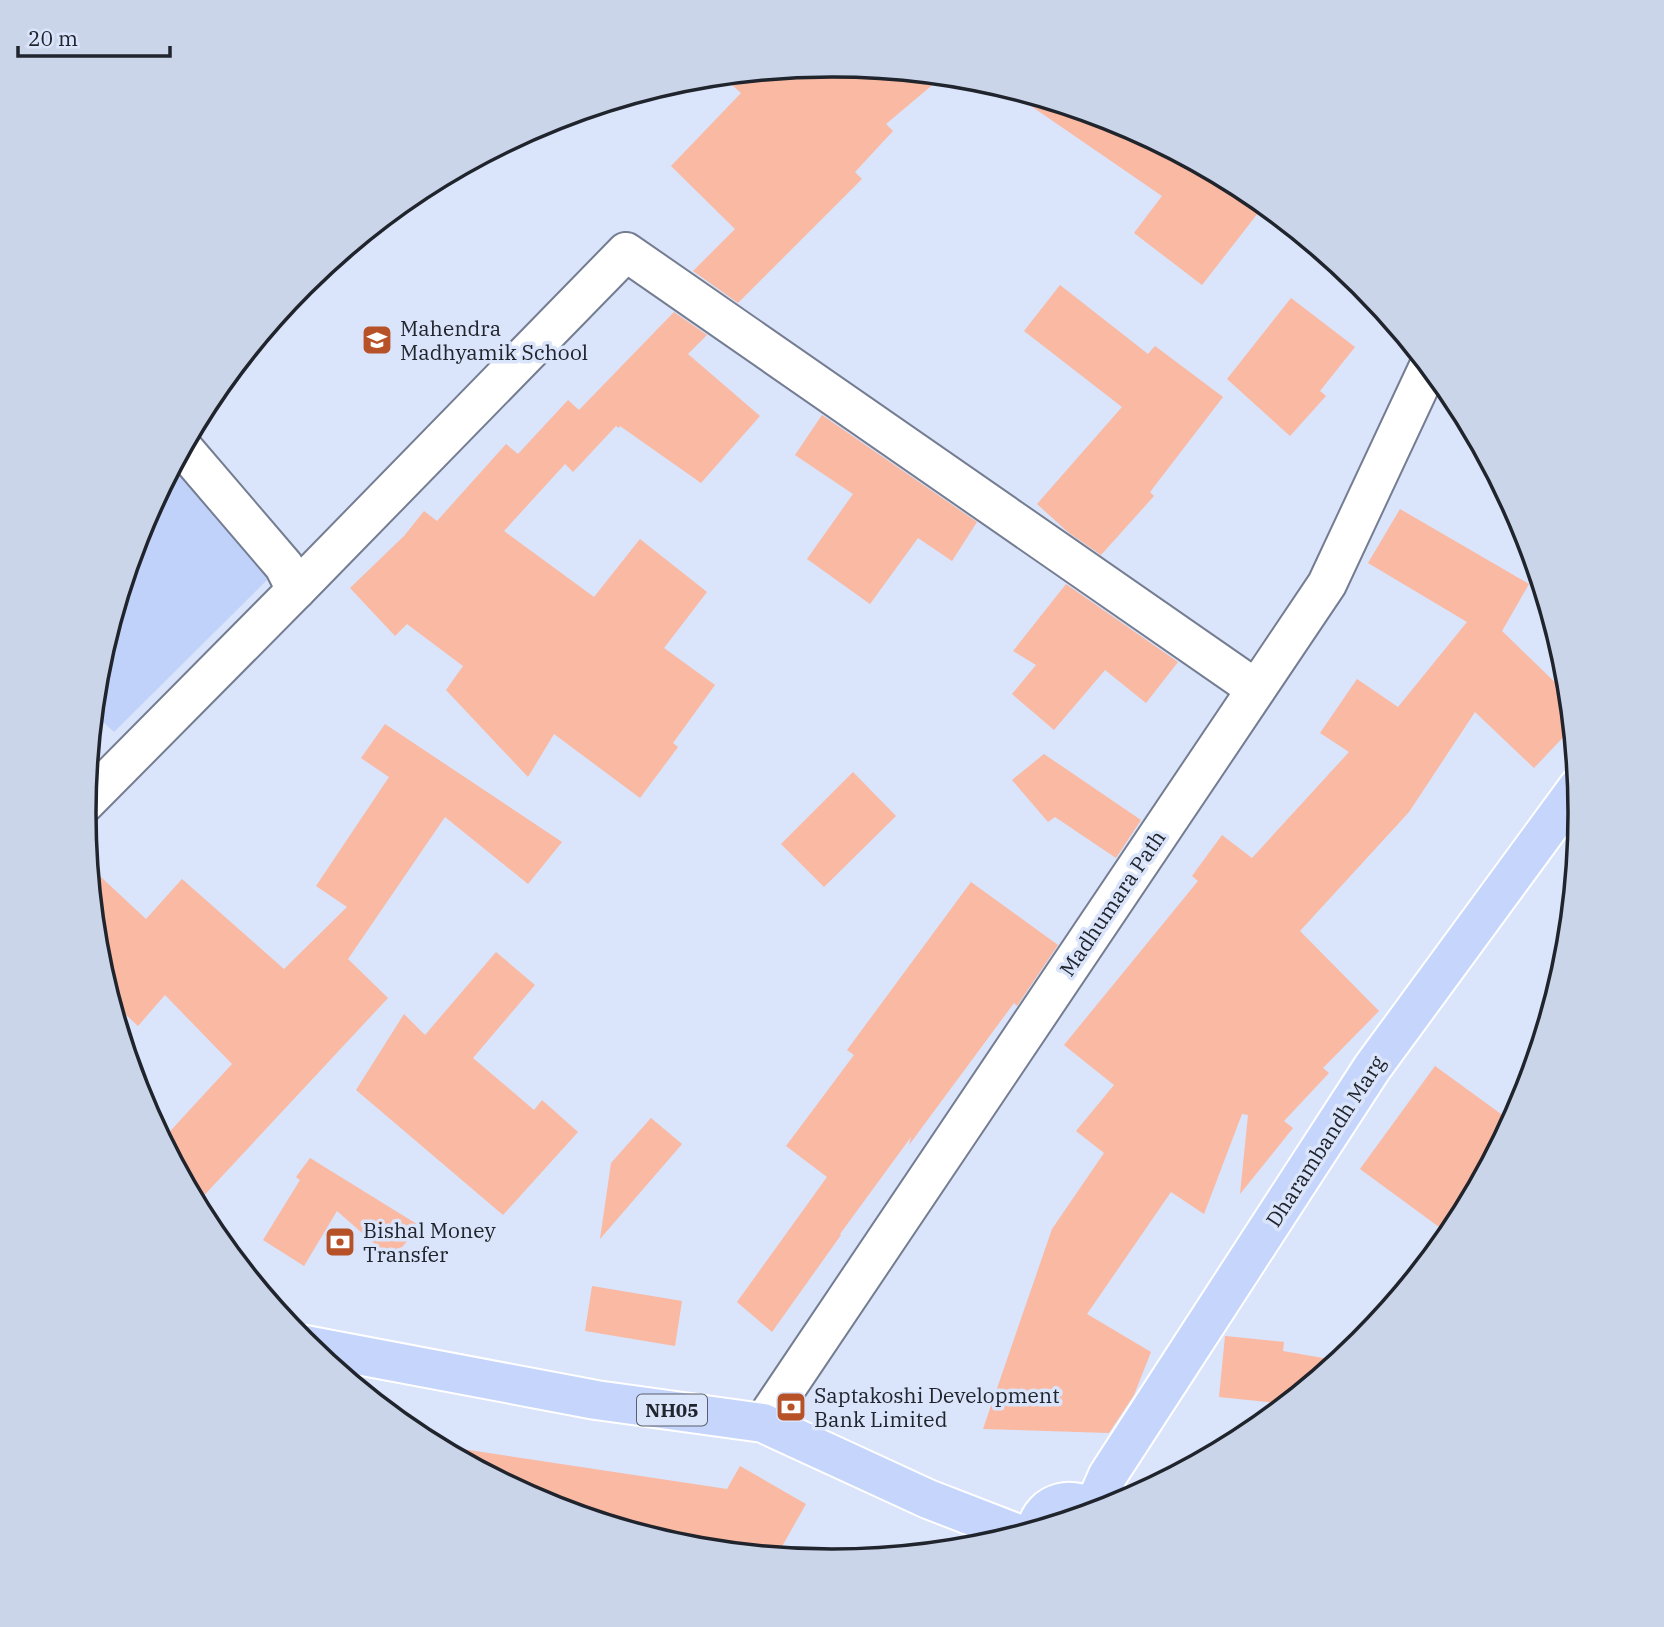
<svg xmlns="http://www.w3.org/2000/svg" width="1664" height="1627" font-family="'IBM Plex Serif',serif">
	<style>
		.green { fill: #c0d1fa }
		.building { fill: #f9b9a2 }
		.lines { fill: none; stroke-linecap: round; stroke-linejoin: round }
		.minor-casing { stroke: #747d91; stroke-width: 42 }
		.primary-casing { stroke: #fff; stroke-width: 42 }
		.minor { stroke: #fff; stroke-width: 38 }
		.primary { stroke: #c5d5fc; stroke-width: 38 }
		.labels { text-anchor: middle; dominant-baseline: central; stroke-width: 7; stroke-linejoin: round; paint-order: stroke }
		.shield { fill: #dae4fa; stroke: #585e6a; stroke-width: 2 }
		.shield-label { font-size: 19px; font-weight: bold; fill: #20242c }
		.poi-label { font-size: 21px; fill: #20242c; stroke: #dae4fa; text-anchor: start }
		.street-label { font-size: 21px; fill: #20242c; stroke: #dae4fa }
		.rim { fill: none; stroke: #20242c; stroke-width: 3.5 }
	</style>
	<rect width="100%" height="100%" fill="#dae4fa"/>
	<polygon class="green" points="176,461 269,578 114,732 93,713 98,667 140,527"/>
	<g class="building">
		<polygon points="832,65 943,76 886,124 893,131 855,172 862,179 738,303 693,271 735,229 671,166 741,93 722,76"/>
		<polygon points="1036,97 1119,122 1187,158 1258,213 1202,285 1134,233 1162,196 1031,106"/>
		<polygon points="1060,285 1148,354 1155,346 1223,397 1150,492 1154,496 1101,555 1069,533 1037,504 1122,407 1024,331"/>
		<polygon points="1291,298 1355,347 1320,391 1326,396 1290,436 1227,379"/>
		<polygon points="674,312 707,335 688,354 760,416 701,483 620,426 619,428 616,426 573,472 565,464 504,531 594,597 640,539 707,592 664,648 715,685 673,743 678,747 640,798 554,734 528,777 446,690 463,666 407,624 395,636 350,588 404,536 424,511 437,521 506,444 518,454 568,400 579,410"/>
		<polygon points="822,415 977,522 952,561 918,538 870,604 807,559 853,494 795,455"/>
		<polygon points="1400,509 1529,584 1502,631 1569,696 1572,728 1534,768 1475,712 1409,812 1300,931 1379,1011 1323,1068 1329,1073 1284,1121 1293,1128 1240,1194 1248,1115 1242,1114 1204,1214 1171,1192 1087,1314 1151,1352 1134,1395 1109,1433 983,1429 1052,1229 1104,1153 1076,1131 1114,1085 1064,1045 1198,881 1192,876 1222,835 1252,858 1349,752 1320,733 1357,679 1398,707 1467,622 1368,563"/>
		<polygon points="1066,584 1178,662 1146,703 1105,670 1054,730 1012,694 1036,665 1013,651"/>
		<polygon points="385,724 562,842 528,884 445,817 348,959 388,998 196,1204 162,1140 232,1064 165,995 138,1026 110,1000 98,959 88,865 146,919 182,879 284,969 347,907 316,886 389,777 361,758"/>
		<polygon points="1044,754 1141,820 1116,858 1055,817 1048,822 1012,780"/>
		<polygon points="853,772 896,816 824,887 781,844"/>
		<polygon points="971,882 1058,945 1017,1006 1014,1003 909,1145 911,1137 840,1234 841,1235 772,1332 737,1302 827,1177 786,1146 854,1055 847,1050"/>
		<polygon points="496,952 535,985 473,1058 534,1110 542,1100 578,1132 503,1215 356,1090 404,1014 425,1035"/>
		<polygon points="1435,1066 1512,1122 1450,1235 1360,1169"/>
		<polygon points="651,1118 682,1144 600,1239 611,1163"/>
		<polygon points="310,1158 420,1226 392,1259 337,1211 304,1266 263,1240 300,1180 296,1177"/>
		<polygon points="592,1286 682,1301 675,1346 585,1331"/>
		<polygon points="1225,1336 1284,1342 1283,1351 1340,1361 1286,1404 1219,1397"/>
		<polygon points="449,1447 727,1489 740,1466 806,1504 776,1557 686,1548 545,1505 447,1453"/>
	</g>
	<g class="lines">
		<g class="minor-casing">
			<g id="minor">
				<polyline points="296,590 626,252 1256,689"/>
				<polyline points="84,804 296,590 284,566 183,448"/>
				<polyline points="763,1423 1327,584 1429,366"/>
			</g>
		</g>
		<g class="primary-casing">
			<g id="primary">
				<polyline points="305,1345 596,1400 763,1423 928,1499 1021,1535"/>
				<polyline points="1093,1509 1108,1475 1372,1068 1578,787"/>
				<path d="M1036 1530C1042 1500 1075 1494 1096 1512"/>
			</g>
		</g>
		<use href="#minor" class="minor"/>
		<use href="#primary" class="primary"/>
	</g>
	<defs>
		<g id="school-square" transform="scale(1.575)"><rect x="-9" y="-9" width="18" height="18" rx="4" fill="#b75127" stroke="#dae4fa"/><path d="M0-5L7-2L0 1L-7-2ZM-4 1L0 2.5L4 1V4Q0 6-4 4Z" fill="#fff"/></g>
		<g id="bank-square" transform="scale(1.575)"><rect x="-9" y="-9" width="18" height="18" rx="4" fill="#b75127" stroke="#dae4fa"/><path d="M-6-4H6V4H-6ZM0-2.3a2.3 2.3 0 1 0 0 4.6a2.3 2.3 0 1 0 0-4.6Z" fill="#fff"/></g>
	</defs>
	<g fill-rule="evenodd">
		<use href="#school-square" x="377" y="340"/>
		<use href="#bank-square" x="340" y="1242"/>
		<use href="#bank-square" x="791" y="1407"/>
	</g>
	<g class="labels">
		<rect class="shield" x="637" y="1394.5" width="70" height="31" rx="5"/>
		<g class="shield-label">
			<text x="672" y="1410">NH05</text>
		</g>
		<g class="poi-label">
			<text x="400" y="328">Mahendra<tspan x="400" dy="24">Madhyamik School</tspan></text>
			<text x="363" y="1230">Bishal Money<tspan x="363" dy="24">Transfer</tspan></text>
			<text x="814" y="1395">Saptakoshi Development<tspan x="814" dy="24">Bank Limited</tspan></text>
		</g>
		<g class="street-label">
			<text transform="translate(1112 903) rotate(-56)">Madhumara Path</text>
			<text transform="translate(1325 1141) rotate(-57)">Dharambandh Marg</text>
		</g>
	</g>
	<path d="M0 0H1664V1627H0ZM96 813a736 736 0 1 1 1472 0a736 736 0 1 1-1472 0Z" fill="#cbd5ea" fill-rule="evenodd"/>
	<path class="rim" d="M96 813a736 736 0 1 1 1472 0a736 736 0 1 1-1472 0Z"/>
	<path d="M18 46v10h152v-10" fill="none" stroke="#20242c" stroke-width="3.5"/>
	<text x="28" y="46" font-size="21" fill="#20242c" stroke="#dae4fa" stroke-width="5" paint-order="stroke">20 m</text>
</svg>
